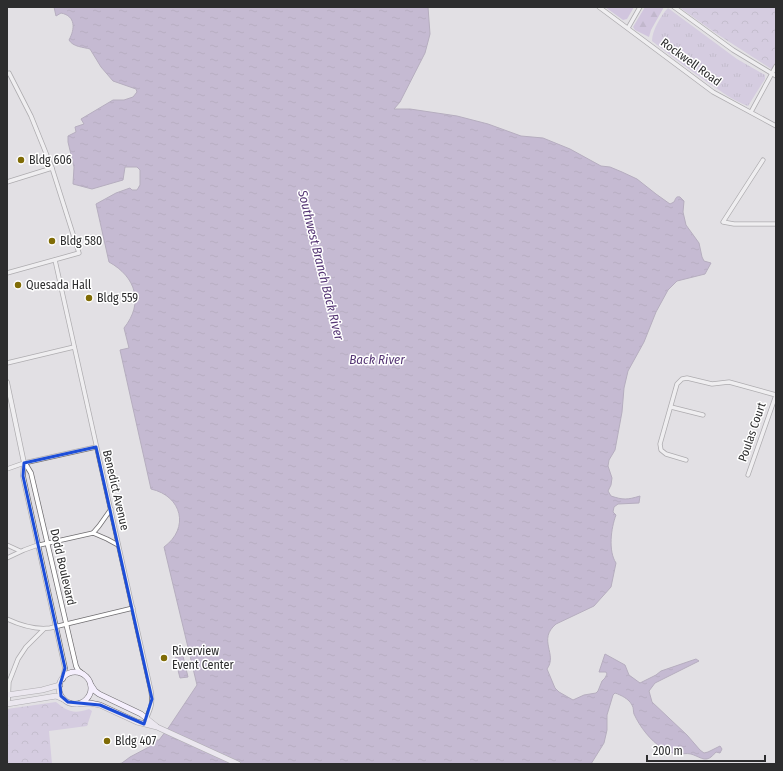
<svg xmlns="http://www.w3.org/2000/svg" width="783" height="771" font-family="'Fira Sans Condensed',sans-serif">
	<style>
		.grass { fill: url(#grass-tufts) }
		.forest { fill: url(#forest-firs) }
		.park { fill: url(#park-crowns) }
		.water { fill: url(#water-ripples); stroke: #807092 }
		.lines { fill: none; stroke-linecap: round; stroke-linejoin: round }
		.minor-casing { stroke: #706e71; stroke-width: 5 }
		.tertiary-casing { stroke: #706e71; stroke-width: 5.5 }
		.secondary-casing { stroke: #706e71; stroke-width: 6 }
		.minor { stroke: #fff; stroke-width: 3.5 }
		.tertiary { stroke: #fff; stroke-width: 4 }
		.secondary { stroke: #f5effd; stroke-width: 5 }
		.marked { fill: none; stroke: #1d4ed8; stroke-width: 3; stroke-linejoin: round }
		.poi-dot { fill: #806c06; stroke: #fff; stroke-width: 1.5 }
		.labels { text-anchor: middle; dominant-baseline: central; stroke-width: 3; stroke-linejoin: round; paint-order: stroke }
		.street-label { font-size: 12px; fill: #2d2d2e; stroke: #fff }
		.poi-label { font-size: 12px; fill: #2d2d2e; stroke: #fff; text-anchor: start }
		.water-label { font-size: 13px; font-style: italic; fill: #553674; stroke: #fff }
	</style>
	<defs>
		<pattern id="grass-tufts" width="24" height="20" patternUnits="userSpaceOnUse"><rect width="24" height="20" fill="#c5b3db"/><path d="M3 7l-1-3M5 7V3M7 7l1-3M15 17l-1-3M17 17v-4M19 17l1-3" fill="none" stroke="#a092b2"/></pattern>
		<pattern id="forest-firs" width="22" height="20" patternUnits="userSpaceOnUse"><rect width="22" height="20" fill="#bca4d7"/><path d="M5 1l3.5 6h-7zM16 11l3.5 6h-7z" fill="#9986af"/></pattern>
		<pattern id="park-crowns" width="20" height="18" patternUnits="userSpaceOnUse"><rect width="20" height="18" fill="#c5b3db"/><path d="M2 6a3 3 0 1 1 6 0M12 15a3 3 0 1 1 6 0" fill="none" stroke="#a092b2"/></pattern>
		<pattern id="water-ripples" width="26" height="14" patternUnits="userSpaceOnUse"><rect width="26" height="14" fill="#a38cbd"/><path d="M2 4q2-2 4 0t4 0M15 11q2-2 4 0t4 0" fill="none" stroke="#85739a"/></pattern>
	</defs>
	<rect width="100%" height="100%" fill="#e2e0e4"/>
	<path class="grass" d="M668 8 737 59 765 75V79L748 106C734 101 722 92 710 84 690 70 671 56 652 41 652 31 661 15 668 8Z"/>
	<g class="forest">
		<polygon points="605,7 634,7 627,19 623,20"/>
		<polygon points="645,7 664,7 651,30 649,37 635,30 633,27"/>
	</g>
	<g class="park">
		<polygon points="679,7 776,7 776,72 714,32"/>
		<path d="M56 702C68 712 74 714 89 709L92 711 87 726 49 731 52 764H7V709Z"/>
	</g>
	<g class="water">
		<path d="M54 7H428L430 34 425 53 400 102 394 109H410L457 116 488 124 521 136 543 138 570 149 601 166 610 167 622 172 637 179 656 194 670 204 674 202C676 198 676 196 680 197L684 201 683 212 686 225 699 243 702 257 704 261 711 263 705 274 677 281 668 290 656 312 644 342 628 371 624 388 622 412 615 450 609 460 608 466 612 478 611 485 608 491 611 496C623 500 627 500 640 496L639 503 618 504 614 507 613 512 616 515C611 528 608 551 616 563L611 587 594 606 556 624C537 640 558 654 547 669L555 688 559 692 573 700 584 695 596 693 598 691 602 681 605 678 607 674 606 672H599L605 654 625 665 629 675 640 683 656 675 661 671 696 659 699 661 655 683 649 691 652 702 687 735 700 750 704 753 708 752 720 746 722 749 720 753 716 752C706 764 703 758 691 754 686 753 684 754 679 754 674 754 666 751 662 748 650 740 640 727 634 714 633 712 634 708 632 705 629 699 621 695 615 693L613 695 607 715V730L604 743 591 764H117L122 763 130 757 149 747 153 740H159L169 727 197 685 164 547C190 528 182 496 151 489L120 350 129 348 124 328C144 303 136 277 109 262L96 204 116 193 130 188 132 190H137L140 185V170L137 167H125L123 180 92 189 73 184 74 167 68 142V136L76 132 75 127 84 124 81 119 113 100H124L133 97 137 92 136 89 113 81 101 67 90 49C83 47 73 47 69 40 75 29 76 16 61 13L56 16Z"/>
		<polygon points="183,656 188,677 180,678 175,658"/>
	</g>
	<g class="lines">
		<g class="minor-casing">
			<g id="minor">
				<polyline points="599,7 713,92 776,126"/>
				<polyline points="674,7 733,50 776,76"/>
				<polyline points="628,28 640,7"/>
				<polyline points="7,74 9,73 31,116 52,168 79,253 7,273"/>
				<polyline points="751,112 776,66"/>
				<polyline points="763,160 723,222 734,224 776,224"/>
				<polyline points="7,182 52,168"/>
				<path d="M55 260 151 691C153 703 151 708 146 719"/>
				<polyline points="7,363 74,347"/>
				<polyline points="671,407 703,415"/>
				<polyline points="686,460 666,454 661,450 660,444 677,384 682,379 687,378 712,384 729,382 776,395 748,475"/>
				<polyline points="7,469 24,463 96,447"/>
				<polyline points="93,533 99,526 111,509"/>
				<polyline points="7,545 20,551"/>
				<polyline points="7,558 24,550 35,546 93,533 107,539 118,545"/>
				<path d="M7 619C20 625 35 630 50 628L133 608"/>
				<polyline points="8,704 9,682 18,659 26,647 44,629"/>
			</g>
		</g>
		<g class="tertiary-casing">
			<g id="tertiary">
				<polyline points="7,382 24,463 23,476 65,668 63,679"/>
				<polyline points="25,463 31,473 76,666 78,670 83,674"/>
			</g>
		</g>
		<g class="secondary-casing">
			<g id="secondary">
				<circle cx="75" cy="688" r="16"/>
				<polyline points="91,685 95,691 99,694 141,714 156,726"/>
				<polyline points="7,695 42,690 60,685"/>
				<polyline points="7,704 56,696 63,699"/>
				<polyline points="77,704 90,703 100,705 137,722 157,727 238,764"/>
			</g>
		</g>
		<use href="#minor" class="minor"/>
		<use href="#tertiary" class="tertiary"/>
		<use href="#secondary" class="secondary"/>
	</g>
	<path d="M0 0H783V771H0ZM96 447 152 699 144 724 100 705 68 702 61 696 60 685 65 668 23 476 24 463Z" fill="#e2e0e4" fill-opacity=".55" fill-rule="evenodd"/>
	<path class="marked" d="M96 447 152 699 144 724 100 705 68 702 61 696 60 685 65 668 23 476 24 463Z"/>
	<g class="poi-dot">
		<circle cx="21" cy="160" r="4"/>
		<circle cx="52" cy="241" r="4"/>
		<circle cx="18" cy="285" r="4"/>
		<circle cx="89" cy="298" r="4"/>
		<circle cx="164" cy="658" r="4"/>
		<circle cx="107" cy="741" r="4"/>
	</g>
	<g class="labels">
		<g class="street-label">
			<text transform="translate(691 62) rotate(36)">Rockwell Road</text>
			<text transform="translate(752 432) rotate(-71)">Poulas Court</text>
			<text transform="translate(116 490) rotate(77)">Benedict Avenue</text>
			<text transform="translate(63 567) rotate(77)">Dodd Boulevard</text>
		</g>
		<g class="poi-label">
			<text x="29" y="160">Bldg 606</text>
			<text x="60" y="241">Bldg 580</text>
			<text x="26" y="285">Quesada Hall</text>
			<text x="97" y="298">Bldg 559</text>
			<text x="172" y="651">Riverview<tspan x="172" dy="14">Event Center</tspan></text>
			<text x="115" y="741">Bldg 407</text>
		</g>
		<g class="water-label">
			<text transform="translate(321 265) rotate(76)">Southwest Branch Back River</text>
			<text x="377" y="359">Back River</text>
		</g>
	</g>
	<rect width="783" height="771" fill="none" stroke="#2d2d2e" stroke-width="16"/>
	<path d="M647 755v6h118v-6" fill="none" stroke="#2d2d2e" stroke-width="2"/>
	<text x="653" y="755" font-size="12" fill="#2d2d2e" stroke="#ffffff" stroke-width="3" paint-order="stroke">200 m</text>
</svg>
